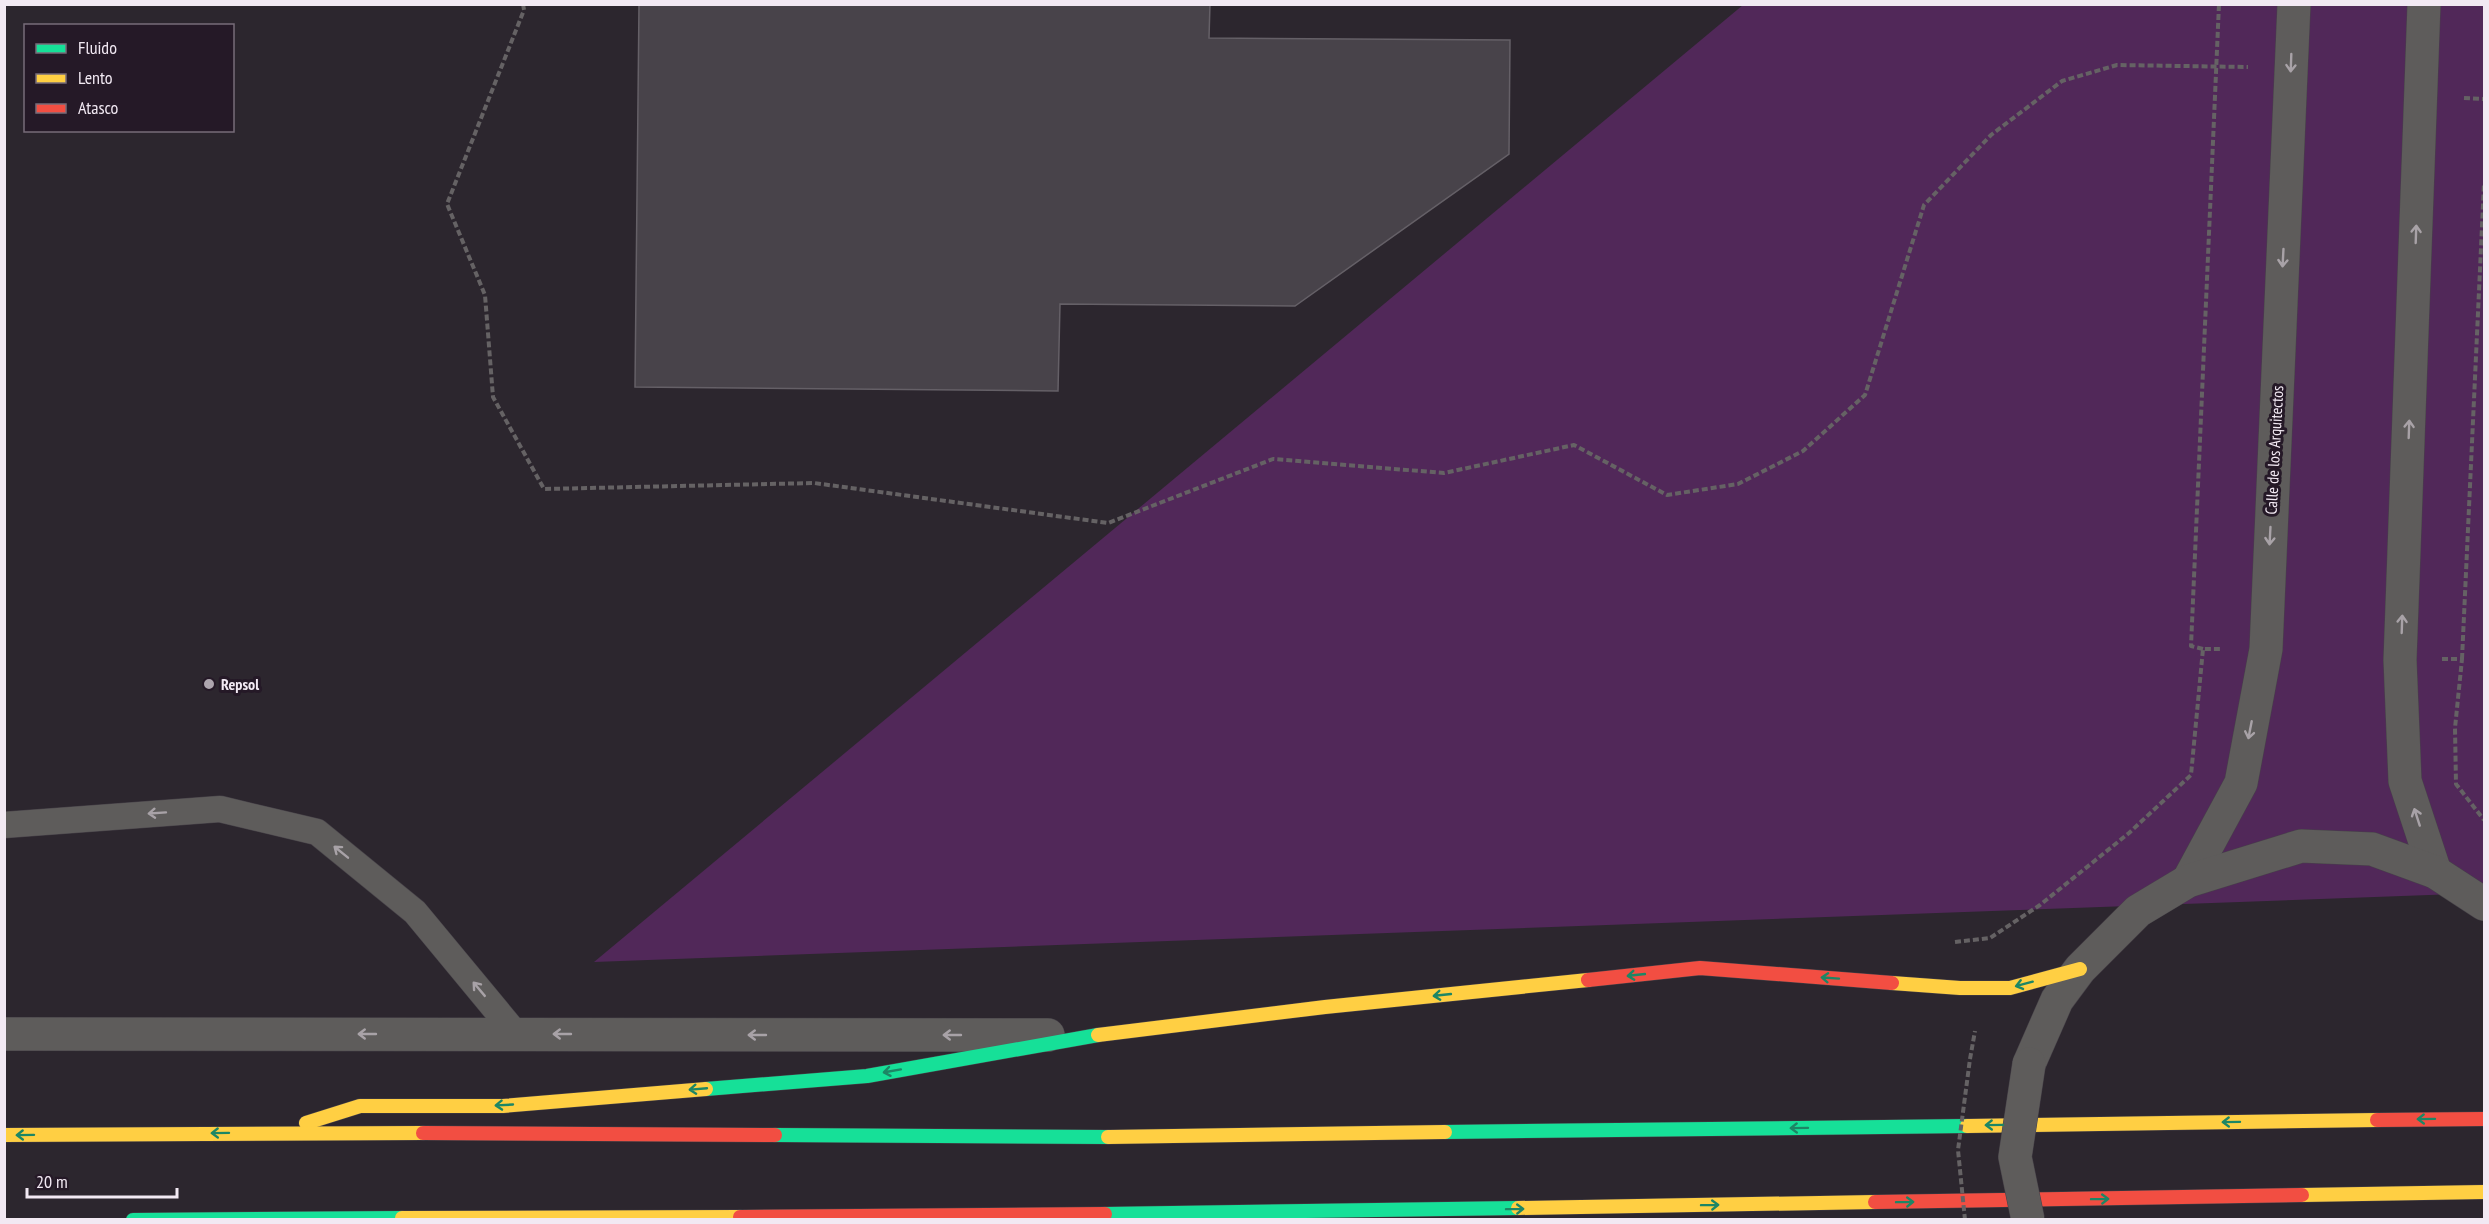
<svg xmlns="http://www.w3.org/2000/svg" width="2489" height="1224" font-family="'PT Sans Narrow',sans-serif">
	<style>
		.green { fill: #512859 }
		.building { fill: #48434a; stroke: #656067; stroke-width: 1.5 }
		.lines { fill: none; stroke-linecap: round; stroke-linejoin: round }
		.lane-casing { stroke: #474249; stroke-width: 27 }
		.street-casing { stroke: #474249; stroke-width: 34 }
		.fast-casing { stroke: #474249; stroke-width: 15 }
		.slow-casing { stroke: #474249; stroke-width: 15 }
		.jam-casing { stroke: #474249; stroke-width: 15 }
		.path { stroke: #656264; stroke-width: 4; stroke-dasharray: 6 3; stroke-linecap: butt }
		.lane { stroke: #5e5c5b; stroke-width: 26 }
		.street { stroke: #5e5c5b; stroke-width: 33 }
		.fast { stroke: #16e098; stroke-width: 14 }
		.slow { stroke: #ffcf43; stroke-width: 14 }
		.jam { stroke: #f24e42; stroke-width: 14 }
		.street-bridge-casing { stroke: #474249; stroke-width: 34; stroke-linecap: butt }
		.path-bridge { stroke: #656264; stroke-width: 4; stroke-dasharray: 6 3; stroke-linecap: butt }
		.street-bridge { stroke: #5e5c5b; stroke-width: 33 }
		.oneway { stroke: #a8a2a7 }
		.oneway2 { stroke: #1d8665 }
		.poi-dot { fill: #ada5ae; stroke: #251927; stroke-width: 2 }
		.labels { text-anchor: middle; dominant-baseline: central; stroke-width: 6; stroke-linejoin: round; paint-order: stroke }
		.street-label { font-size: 16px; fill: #f2e9f3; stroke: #251927 }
		.poi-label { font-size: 16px; font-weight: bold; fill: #f2e9f3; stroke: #251927; text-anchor: start }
	</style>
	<rect width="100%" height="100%" fill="#2c262e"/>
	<polygon class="green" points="1743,5 2484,5 2484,893 594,962"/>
	<polygon class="building" points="639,4 1210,4 1209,38 1510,40 1509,154 1295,306 1060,304 1058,391 635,387"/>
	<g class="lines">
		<g class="lane-casing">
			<polyline id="lane" points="4,825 220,809 317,832 415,912 516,1034"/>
		</g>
		<g class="street-casing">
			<g id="street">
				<polyline points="2424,4 2400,660 2405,781 2435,872"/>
				<polyline points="2188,881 2241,783 2266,649 2294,4"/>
				<polyline points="4,1034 1048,1035"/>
				<polyline points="2029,1064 2057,1000 2080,969 2138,911 2188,881 2301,846 2372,849 2435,872 2484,904"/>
			</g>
		</g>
		<g class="fast-casing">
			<g id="fast">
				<polyline points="706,1089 867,1076 1098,1035"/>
				<polyline points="1445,1132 1967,1126"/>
				<polyline points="775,1135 1108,1137"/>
				<polyline points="1105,1214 1518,1208"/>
				<polyline points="133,1220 402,1218"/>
			</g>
		</g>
		<g class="slow-casing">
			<g id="slow">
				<polyline points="1892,983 1960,988 2010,988 2080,969"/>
				<polyline points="1098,1035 1325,1007 1588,980"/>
				<polyline points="306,1123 360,1106 503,1106 706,1089"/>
				<polyline points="1967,1126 2377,1120"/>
				<polyline points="4,1135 423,1133"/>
				<polyline points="1108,1137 1445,1132"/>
				<polyline points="2302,1195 2484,1192"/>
				<polyline points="1518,1208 1875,1202"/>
				<polyline points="402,1218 740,1217"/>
			</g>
		</g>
		<g class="jam-casing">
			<g id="jam">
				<polyline points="1588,980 1700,968 1892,983"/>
				<polyline points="2377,1120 2484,1119"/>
				<polyline points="423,1133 775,1135"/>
				<polyline points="1875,1202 2302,1195"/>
				<polyline points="740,1217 1105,1214"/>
			</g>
		</g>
		<g class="path">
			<polyline points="523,4 524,10 447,204 485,295 493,397 544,489 814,483 1108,523 1273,459 1444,473 1574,445 1667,495 1738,484 1803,451 1865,395 1924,205 1991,135 2062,81 2117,65 2248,67"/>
			<polyline points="2464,98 2484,99"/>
			<polyline points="2203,649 2191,646 2219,4"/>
			<polyline points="2442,659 2462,659 2455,728 2456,784 2484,820"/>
			<polyline points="2462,659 2484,183"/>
			<polyline points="1955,942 1990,938 2040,905 2129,833 2191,775 2203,649 2221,649"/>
			<polyline points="1970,1059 1975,1031"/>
		</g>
		<use href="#lane" class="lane"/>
		<use href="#street" class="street"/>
		<use href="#fast" class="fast"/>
		<use href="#slow" class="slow"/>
		<use href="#jam" class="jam"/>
		<g class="street-bridge-casing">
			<polyline id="street-bridge" points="2028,1220 2015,1157 2029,1064"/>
		</g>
		<polyline class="path-bridge" points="1965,1220 1958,1150 1970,1059"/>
		<use href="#street-bridge" class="street-bridge"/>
	</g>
	<defs><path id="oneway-shaft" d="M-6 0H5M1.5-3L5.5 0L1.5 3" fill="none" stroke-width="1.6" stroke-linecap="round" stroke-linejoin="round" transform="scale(1.5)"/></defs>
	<g class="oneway">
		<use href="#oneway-shaft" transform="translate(2291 63) rotate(92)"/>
		<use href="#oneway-shaft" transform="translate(2416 234) rotate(-88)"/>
		<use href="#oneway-shaft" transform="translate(2283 258) rotate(93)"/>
		<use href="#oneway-shaft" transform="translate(2409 429) rotate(-88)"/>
		<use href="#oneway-shaft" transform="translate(2270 536) rotate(93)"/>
		<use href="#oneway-shaft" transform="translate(2402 624) rotate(-88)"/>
		<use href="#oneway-shaft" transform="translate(2250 730) rotate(101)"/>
		<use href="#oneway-shaft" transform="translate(157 813) rotate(176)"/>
		<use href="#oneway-shaft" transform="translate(2417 817) rotate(-108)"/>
		<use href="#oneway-shaft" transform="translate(341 852) rotate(-141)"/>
		<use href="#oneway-shaft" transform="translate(479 989) rotate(-130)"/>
		<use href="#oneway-shaft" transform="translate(367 1034) rotate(-180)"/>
		<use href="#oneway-shaft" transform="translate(562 1034) rotate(-180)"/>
		<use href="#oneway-shaft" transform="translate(757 1035) rotate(-180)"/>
		<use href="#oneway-shaft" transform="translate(952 1035) rotate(-180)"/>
	</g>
	<g class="oneway2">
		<use href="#oneway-shaft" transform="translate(1636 975) rotate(174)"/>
		<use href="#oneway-shaft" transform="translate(1830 978) rotate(-176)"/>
		<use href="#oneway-shaft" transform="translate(2024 984) rotate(165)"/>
		<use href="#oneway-shaft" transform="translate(1442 995) rotate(174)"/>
		<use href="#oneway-shaft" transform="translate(892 1071) rotate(170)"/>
		<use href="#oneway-shaft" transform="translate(698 1089) rotate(175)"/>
		<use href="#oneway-shaft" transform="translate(504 1105) rotate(177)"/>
		<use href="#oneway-shaft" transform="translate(2426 1119) rotate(179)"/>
		<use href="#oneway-shaft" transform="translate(2231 1122) rotate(179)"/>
		<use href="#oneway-shaft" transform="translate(1994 1125) rotate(179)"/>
		<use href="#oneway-shaft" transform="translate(1799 1128) rotate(179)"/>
		<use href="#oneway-shaft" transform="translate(220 1133) rotate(179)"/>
		<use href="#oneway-shaft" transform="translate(25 1135) rotate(179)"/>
		<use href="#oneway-shaft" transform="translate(2100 1199) rotate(-1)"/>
		<use href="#oneway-shaft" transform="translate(1905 1202) rotate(-1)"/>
		<use href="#oneway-shaft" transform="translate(1710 1205) rotate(-1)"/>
		<use href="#oneway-shaft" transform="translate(1515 1209) rotate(-1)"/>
	</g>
	<circle class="poi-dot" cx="209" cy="684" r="6"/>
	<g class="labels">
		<g class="street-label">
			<text transform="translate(2274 450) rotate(-87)">Calle de los Arquitectos</text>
		</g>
		<g class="poi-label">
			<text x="221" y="684">Repsol</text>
		</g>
	</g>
	<rect width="2489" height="1224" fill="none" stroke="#f2e9f3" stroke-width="12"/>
	<rect x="24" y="24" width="210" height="108" fill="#251927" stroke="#776c79" stroke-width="1.5"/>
	<rect x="36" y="44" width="30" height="9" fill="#16e098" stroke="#776c79" stroke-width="1.5"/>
	<text x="78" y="54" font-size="18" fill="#f2e9f3">Fluido</text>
	<rect x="36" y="74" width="30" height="9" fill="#ffcf43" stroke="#776c79" stroke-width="1.5"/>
	<text x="78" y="84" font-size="18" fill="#f2e9f3">Lento</text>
	<rect x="36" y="104" width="30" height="9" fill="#f24e42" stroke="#776c79" stroke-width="1.5"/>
	<text x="78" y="114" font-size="18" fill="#f2e9f3">Atasco</text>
	<path d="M27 1188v9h150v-9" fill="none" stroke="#f2e9f3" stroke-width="3"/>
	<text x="36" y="1188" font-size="18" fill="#f2e9f3" stroke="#251927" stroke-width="4.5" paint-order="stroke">20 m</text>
</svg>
